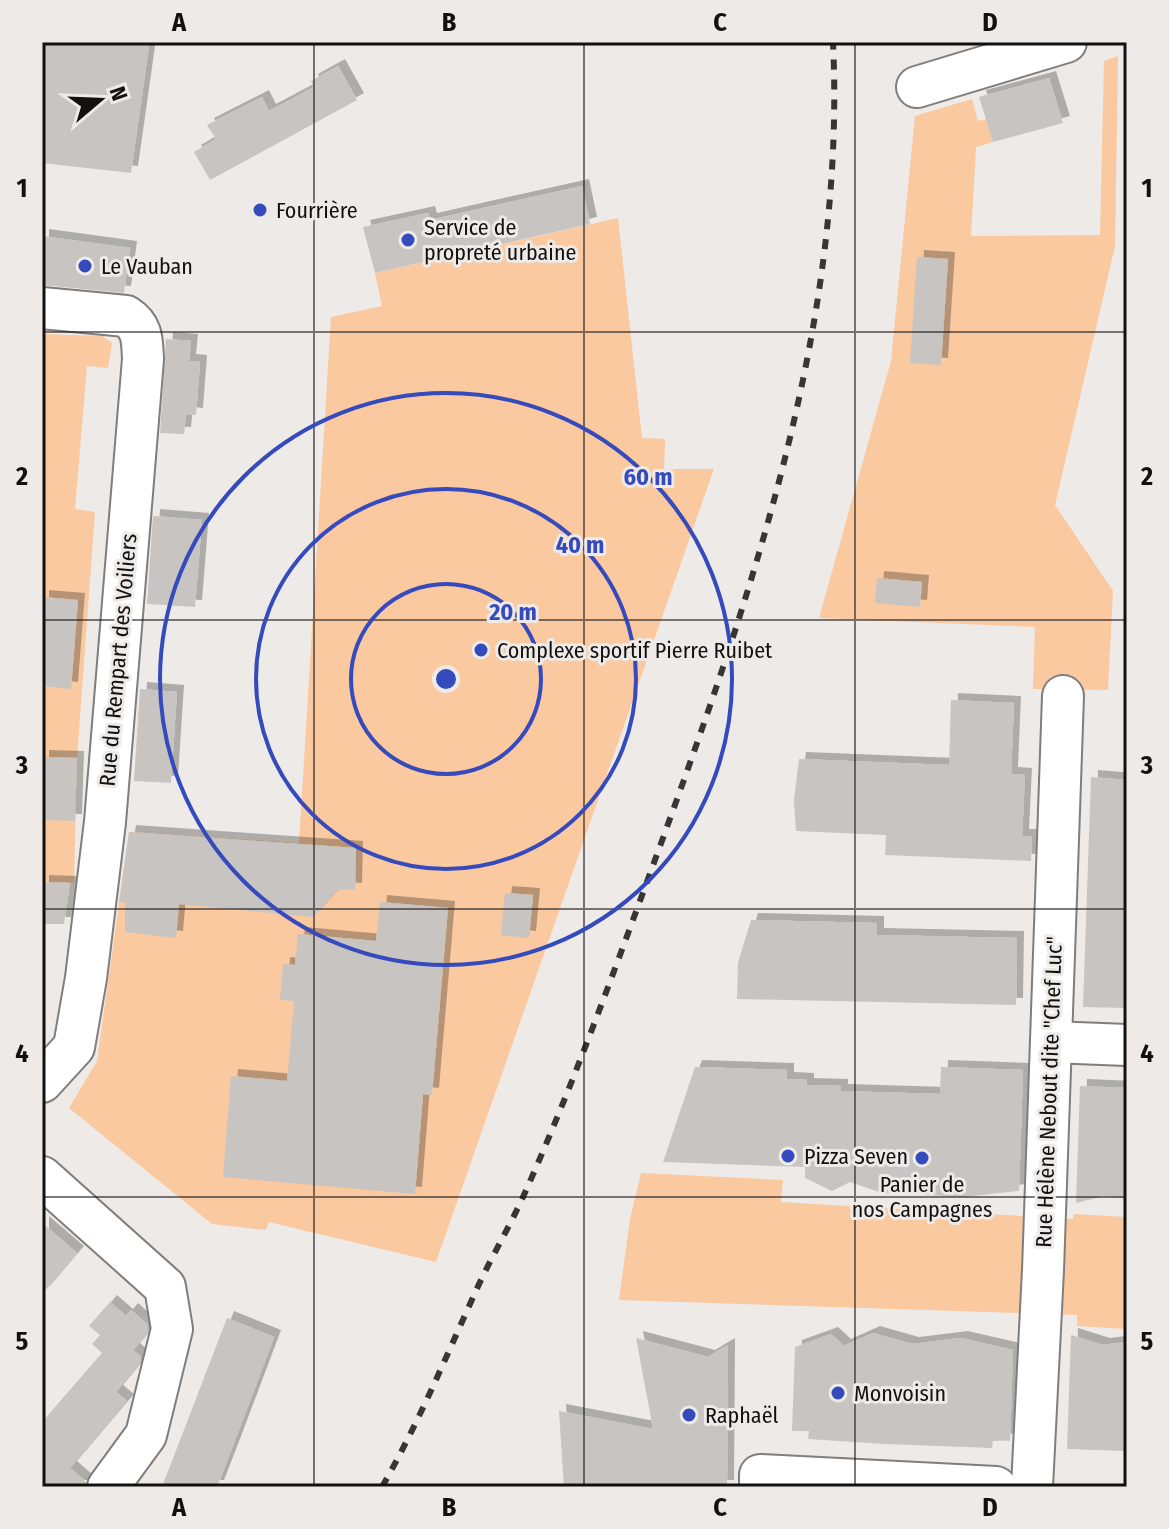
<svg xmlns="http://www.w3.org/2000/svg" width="1169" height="1529" font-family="'Fira Sans Condensed',sans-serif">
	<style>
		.green { fill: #fac99f }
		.building { fill: #c7c4c1; filter: url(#shadow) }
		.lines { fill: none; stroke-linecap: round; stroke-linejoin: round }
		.minor-casing { stroke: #807d7b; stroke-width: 44 }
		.minor { stroke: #fff; stroke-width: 40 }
		.rail { stroke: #373634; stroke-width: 6; stroke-dasharray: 10 10; stroke-linecap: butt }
		.grid { fill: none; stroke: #121110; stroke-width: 2; stroke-opacity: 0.55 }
		.ring { fill: none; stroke: #354abc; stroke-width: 4 }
		.poi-dot { fill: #354abc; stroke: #edeae7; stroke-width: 3 }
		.labels { text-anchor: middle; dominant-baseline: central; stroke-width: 6; stroke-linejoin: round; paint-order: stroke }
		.poi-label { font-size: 22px; fill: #121110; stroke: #edeae7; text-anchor: start }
		.street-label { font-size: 22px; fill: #121110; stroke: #edeae7 }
		.centre { fill: #354abc; stroke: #edeae7; stroke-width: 4 }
		.ring-label { font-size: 24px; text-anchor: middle; font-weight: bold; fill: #354abc; stroke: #edeae7; stroke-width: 6; stroke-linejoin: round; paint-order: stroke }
		.neatline { fill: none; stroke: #121110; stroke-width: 3 }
		.grid-label { font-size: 26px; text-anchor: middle; font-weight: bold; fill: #121110 }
	</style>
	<defs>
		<filter id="shadow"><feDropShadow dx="7" dy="-7" stdDeviation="0" flood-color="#0004"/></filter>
	</defs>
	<rect width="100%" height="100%" fill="#edeae7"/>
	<g class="green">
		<polygon points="1118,56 1115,246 1055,505 1113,591 1108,690 1033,689 1035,627 819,618 891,361 915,116 972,99 978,121 986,119 993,142 976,147 971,236 1100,235 1104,61"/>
		<polygon points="618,218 642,438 665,439 664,469 714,469 436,1262 269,1222 266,1230 212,1224 69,1108 97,1061 129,832 299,843 331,317 382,306 375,273"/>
		<polygon points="42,334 102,336 112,343 108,368 87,366 75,509 95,512 77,758 74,883 42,882"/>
		<polygon points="641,1173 783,1180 781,1202 1073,1219 1074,1214 1127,1217 1127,1329 1077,1326 1077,1315 619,1300 630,1219"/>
	</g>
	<g class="building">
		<polygon points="42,42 114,42 149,46 131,173 42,163"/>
		<polygon points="338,66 357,100 210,180 194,152 216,139 207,125 262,97 269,111 314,87 311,81"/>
		<polygon points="1049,78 1063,123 993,142 979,97"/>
		<polygon points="582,186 590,224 375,273 363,227 428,213 430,220"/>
		<polygon points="42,236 130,248 124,293 42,285"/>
		<polygon points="917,257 948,259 941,365 910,363"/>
		<polygon points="166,339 191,341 189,361 200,362 196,415 186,414 184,434 160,433"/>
		<polygon points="153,516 202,520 195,607 147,604"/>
		<polygon points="877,578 922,582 920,607 875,603"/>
		<polygon points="42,597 78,600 71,689 42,686"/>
		<polygon points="140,689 177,692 171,783 134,781"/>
		<polygon points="951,700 1014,703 1011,774 1025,775 1022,836 1032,836 1031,861 885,855 886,835 796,831 794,800 799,759 949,765"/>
		<polygon points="42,757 77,758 75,821 42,820"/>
		<polygon points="1091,777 1127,780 1127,1008 1083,1007"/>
		<polygon points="129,832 356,848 355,890 339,889 313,917 179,904 176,938 125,932 125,902 119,902"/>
		<polygon points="42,882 70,883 64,924 42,924"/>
		<polygon points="505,893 533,895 529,938 501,935"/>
		<polygon points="380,902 448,908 432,1095 423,1094 415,1194 223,1177 231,1076 287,1081 294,1001 280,1000 283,964 295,965 298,934 376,941"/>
		<polygon points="751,920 877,923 877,935 1017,938 1016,1005 737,999 738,963"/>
		<polygon points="695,1067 787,1070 787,1079 807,1080 807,1085 841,1086 841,1091 940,1094 941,1067 1023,1070 1019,1191 964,1197 926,1195 908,1188 885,1194 850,1182 832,1191 805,1178 805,1167 663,1162"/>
		<polygon points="1080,1086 1127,1088 1127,1199 1104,1196 1076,1203"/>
		<polygon points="42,1223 77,1253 42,1294"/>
		<polygon points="110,1302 126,1316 131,1310 148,1325 147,1334 133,1350 141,1357 140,1363 116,1392 127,1401 70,1468 86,1482 85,1487 42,1487 42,1422 102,1353 92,1344 100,1335 89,1326"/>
		<polygon points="227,1318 274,1337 236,1438 217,1487 162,1487"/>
		<polygon points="873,1333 912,1344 961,1338 1013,1350 1010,1441 993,1440 992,1448 885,1444 808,1439 809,1431 792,1431 795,1347 831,1334 844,1346"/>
		<polygon points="1071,1335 1103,1345 1127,1342 1127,1451 1067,1449"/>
		<polygon points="636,1338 708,1357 728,1345 727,1487 564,1487 559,1411 653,1429"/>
	</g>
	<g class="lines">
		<g class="minor-casing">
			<g id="minor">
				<polyline points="917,87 1066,42"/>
				<path d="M42 308 126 316C143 327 142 340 143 359L105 822 86 978 74 1047 42 1082"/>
				<polyline points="1051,1042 1127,1045"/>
				<polyline points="42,1177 165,1287 172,1329 146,1435 108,1487"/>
				<polyline points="760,1487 760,1475 996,1487"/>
				<polyline points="1032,1487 1043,1270 1063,696"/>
			</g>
		</g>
		<use href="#minor" class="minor"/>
		<path class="rail" d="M382 1487C418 1424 445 1359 475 1293 489 1261 508 1230 523 1197 568 1097 606 993 644 890 743 619 847 335 833 42"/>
	</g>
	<path class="grid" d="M314 42V1487M584 42V1487M855 42V1487M42 332H1127M42 620H1127M42 909H1127M42 1197H1127"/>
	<g class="ring">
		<circle cx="446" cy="679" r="95"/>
		<circle cx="446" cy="679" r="190"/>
		<circle cx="446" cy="679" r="286"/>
	</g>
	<g class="poi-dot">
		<circle cx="260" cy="210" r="8"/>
		<circle cx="408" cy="240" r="8"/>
		<circle cx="85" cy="266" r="8"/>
		<circle cx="481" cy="650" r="8"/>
		<circle cx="788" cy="1156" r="8"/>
		<circle cx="922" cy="1158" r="8"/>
		<circle cx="838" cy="1393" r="8"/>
		<circle cx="689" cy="1415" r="8"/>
	</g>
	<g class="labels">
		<g class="poi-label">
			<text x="276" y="210">Fourrière</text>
			<text x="424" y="227">Service de<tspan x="424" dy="25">propreté urbaine</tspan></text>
			<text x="101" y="266">Le Vauban</text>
			<text x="497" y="650">Complexe sportif Pierre Ruibet</text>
			<text x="804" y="1156">Pizza Seven</text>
			<text x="922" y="1184" text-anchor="middle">Panier de<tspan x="922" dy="25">nos Campagnes</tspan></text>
			<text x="854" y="1393">Monvoisin</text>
			<text x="705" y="1415">Raphaël</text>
		</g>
		<g class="street-label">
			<text transform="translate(118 660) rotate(-85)">Rue du Rempart des Voiliers</text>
			<text transform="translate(1049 1092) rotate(-88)">Rue Hélène Nebout dite "Chef Luc"</text>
		</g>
	</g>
	<circle cx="446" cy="679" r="12" class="centre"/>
	<g class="ring-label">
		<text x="648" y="485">60 m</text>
		<text x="580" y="553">40 m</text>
		<text x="513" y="620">20 m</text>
	</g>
	<rect width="1169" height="1529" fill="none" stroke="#edeae7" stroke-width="88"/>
	<g transform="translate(100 100) rotate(71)" stroke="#edeae7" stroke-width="6" paint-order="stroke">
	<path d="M0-6L14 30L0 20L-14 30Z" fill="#121110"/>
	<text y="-12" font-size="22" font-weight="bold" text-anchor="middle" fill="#121110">N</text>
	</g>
	<rect x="44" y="44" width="1081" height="1441" class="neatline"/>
	<g class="grid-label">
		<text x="179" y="31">A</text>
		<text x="449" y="31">B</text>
		<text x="720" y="31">C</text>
		<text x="990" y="31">D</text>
		<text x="22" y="197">1</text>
		<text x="1147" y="197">1</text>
		<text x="22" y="485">2</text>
		<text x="1147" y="485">2</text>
		<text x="22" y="774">3</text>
		<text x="1147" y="774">3</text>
		<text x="22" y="1062">4</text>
		<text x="1147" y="1062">4</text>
		<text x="22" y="1350">5</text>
		<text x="1147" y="1350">5</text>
		<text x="179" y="1516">A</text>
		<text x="449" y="1516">B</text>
		<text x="720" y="1516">C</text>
		<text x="990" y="1516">D</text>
	</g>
</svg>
